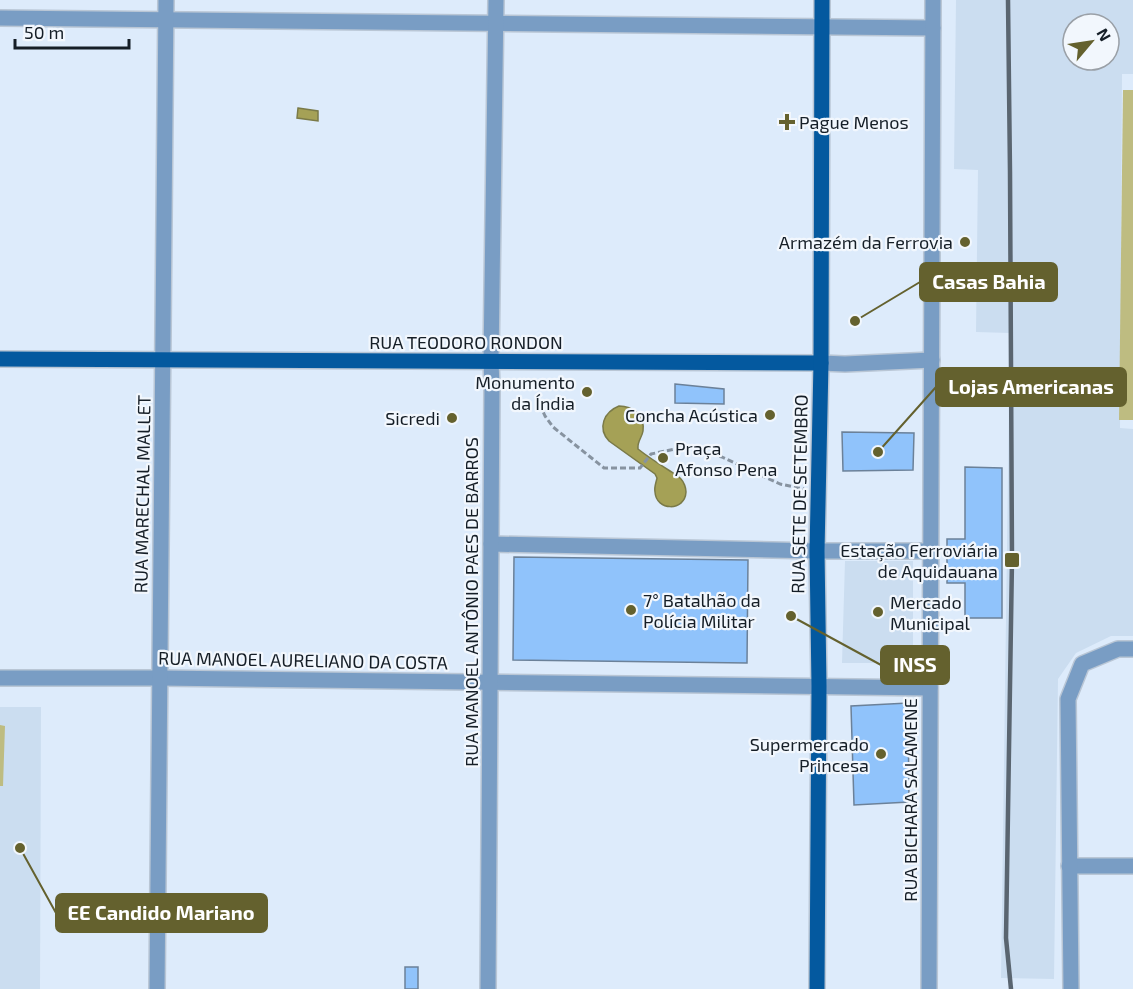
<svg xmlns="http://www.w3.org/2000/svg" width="1133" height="989" font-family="'Exo 2',sans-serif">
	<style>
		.built { fill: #cbddf0; fill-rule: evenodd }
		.green { fill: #bebc81 }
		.water { fill: #a5a156; stroke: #7a7a48; stroke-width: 1.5 }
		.building { fill: #90c3fb; stroke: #6b8199; stroke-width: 1.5 }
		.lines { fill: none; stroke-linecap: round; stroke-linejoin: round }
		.minor-casing { stroke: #b9c6d5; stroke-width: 18 }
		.major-casing { stroke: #b9c6d5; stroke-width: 18 }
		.path { stroke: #8793a0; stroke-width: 3; stroke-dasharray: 6 3; stroke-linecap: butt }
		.minor { stroke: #799dc4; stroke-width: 15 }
		.major { stroke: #04599f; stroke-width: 15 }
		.rail { stroke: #5a6570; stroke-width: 4.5 }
		.poi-dot { fill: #64612e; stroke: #f2f7fd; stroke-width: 2 }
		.labels { text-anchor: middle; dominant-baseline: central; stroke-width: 4.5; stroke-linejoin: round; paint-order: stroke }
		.poi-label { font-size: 18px; fill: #151e27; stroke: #f2f7fd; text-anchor: end }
		.street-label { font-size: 18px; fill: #151e27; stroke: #f2f7fd }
		.leader { fill: none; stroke: #64612e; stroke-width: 2 }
		.callout-dot { fill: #64612e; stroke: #f2f7fd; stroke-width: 2 }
		.callout { fill: #64612e; stroke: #64612e; stroke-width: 2 }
		.callout-label { font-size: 20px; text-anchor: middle; font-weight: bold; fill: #fff }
	</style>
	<rect width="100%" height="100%" fill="#ddebfb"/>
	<g class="built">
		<path d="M956 0H1133V74H1122L1120 428 1133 429V636H1111L1076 653 1058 679 1054 979 1001 978 1010 333 976 332 978 170 954 169ZM1073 24H1109V60H1073Z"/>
		<polygon points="845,561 913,561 913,663 842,663"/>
		<polygon points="0,707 41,707 40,989 0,989"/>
	</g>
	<g class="green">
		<polygon points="1123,90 1133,90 1133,420 1119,420"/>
		<polygon points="0,725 5,726 3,786 0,786"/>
	</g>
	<g class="water">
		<polygon points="298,108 318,111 318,121 297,118"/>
		<path d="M619 406C633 406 645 416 643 431 642 438 637 441 638 449 648 457 659 464 670 471 673 473 678 476 681 479 684 482 686 488 686 492 685 512 656 511 655 492 654 487 656 483 657 478L655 474 609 441C597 428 604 412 619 406Z"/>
	</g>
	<g class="building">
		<polygon points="675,384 724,389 724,404 675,403"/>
		<polygon points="842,432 914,433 913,470 843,471"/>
		<polygon points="965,467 1002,468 1002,618 965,618 965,583 947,583 947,539 965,539"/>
		<polygon points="514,557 748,560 747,663 513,660"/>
		<polygon points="908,703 909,802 854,805 851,706"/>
		<rect x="405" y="967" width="13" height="22"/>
	</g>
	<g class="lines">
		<g class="minor-casing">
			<g id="minor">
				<polyline points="0,18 933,28"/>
				<polyline points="821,363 845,364 932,360"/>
				<polyline points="491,544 817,551 931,551"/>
				<polyline points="0,678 160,678 930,688"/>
				<polyline points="1069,866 1133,866"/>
				<polyline points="157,989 166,0"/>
				<polyline points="488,989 492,387 491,361 496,0"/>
				<polyline points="929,989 933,0"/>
				<polyline points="1071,989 1068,699 1082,664 1118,649 1133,649"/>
			</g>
		</g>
		<g class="major-casing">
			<g id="major">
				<polyline points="0,359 821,363"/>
				<polyline points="817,989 819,686 817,551 821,363 822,0"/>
			</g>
		</g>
		<polyline class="path" points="536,396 545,416 553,427 604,468 640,468 651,454 685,447 722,457 780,484 804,489"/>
		<use href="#minor" class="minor"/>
		<use href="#major" class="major"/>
		<polyline class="rail" points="1008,0 1010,172 1012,560 1006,938 1011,989"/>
	</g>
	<g class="poi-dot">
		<path d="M784 113h6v6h6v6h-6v6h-6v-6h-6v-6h6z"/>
		<circle cx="965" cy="242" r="6"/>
		<circle cx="587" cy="392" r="6"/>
		<circle cx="770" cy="415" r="6"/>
		<circle cx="452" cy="418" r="6"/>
		<circle cx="663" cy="458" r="6"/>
		<rect x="1004" y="552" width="16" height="16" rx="3"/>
		<circle cx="631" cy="610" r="6"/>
		<circle cx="878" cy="612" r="6"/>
		<circle cx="881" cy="754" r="6"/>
	</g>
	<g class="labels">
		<g class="poi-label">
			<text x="799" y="122" text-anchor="start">Pague Menos</text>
			<text x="953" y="242">Armazém da Ferrovia</text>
			<text x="575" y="382">Monumento<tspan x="575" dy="21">da Índia</tspan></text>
			<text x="758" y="415">Concha Acústica</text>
			<text x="440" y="418">Sicredi</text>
			<text x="675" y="448" text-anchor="start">Praça<tspan x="675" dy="21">Afonso Pena</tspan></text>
			<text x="998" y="550">Estação Ferroviária<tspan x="998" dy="21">de Aquidauana</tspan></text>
			<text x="643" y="600" text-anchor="start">7° Batalhão da<tspan x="643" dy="21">Polícia Militar</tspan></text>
			<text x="890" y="602" text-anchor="start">Mercado<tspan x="890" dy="21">Municipal</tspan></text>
			<text x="869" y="744">Supermercado<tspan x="869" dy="21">Princesa</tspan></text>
		</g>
		<g class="street-label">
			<text x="466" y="342">RUA TEODORO RONDON</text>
			<text transform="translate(142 494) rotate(-89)">RUA MARECHAL MALLET</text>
			<text transform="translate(799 494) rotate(-89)">RUA SETE DE SETEMBRO</text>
			<text transform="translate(471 602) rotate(-90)">RUA MANOEL ANTÔNIO PAES DE BARROS</text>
			<text transform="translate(303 660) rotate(1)">RUA MANOEL AURELIANO DA COSTA</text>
			<text transform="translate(910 800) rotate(-90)">RUA BICHARA SALAMENE</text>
		</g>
	</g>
	<path class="leader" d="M855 321L920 282M878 452L936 387M791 616L881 665M20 848L56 913"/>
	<g class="callout-dot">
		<circle cx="855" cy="321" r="6"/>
		<circle cx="878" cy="452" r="6"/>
		<circle cx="791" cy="616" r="6"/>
		<circle cx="20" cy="848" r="6"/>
	</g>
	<g class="callout">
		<rect x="920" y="263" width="137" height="38" rx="6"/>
		<rect x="936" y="368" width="190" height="38" rx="6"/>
		<rect x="881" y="646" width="68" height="38" rx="6"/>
		<rect x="56" y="894" width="211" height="38" rx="6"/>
	</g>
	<g class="callout-label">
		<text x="989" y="289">Casas Bahia</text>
		<text x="1031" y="394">Lojas Americanas</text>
		<text x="915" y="672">INSS</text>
		<text x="161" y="920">EE Candido Mariano</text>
	</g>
	<g transform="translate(1091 42) rotate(61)"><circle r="28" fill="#f2f7fd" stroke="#9aa0a7" stroke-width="1.5"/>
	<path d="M0-4.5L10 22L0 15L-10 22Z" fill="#64612e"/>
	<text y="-9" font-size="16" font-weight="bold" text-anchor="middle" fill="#151e27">N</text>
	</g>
	<path d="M15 39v9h114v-9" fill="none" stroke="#151e27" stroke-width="3"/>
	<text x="24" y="39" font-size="18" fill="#151e27" stroke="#f2f7fd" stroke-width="4.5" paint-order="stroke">50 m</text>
</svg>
